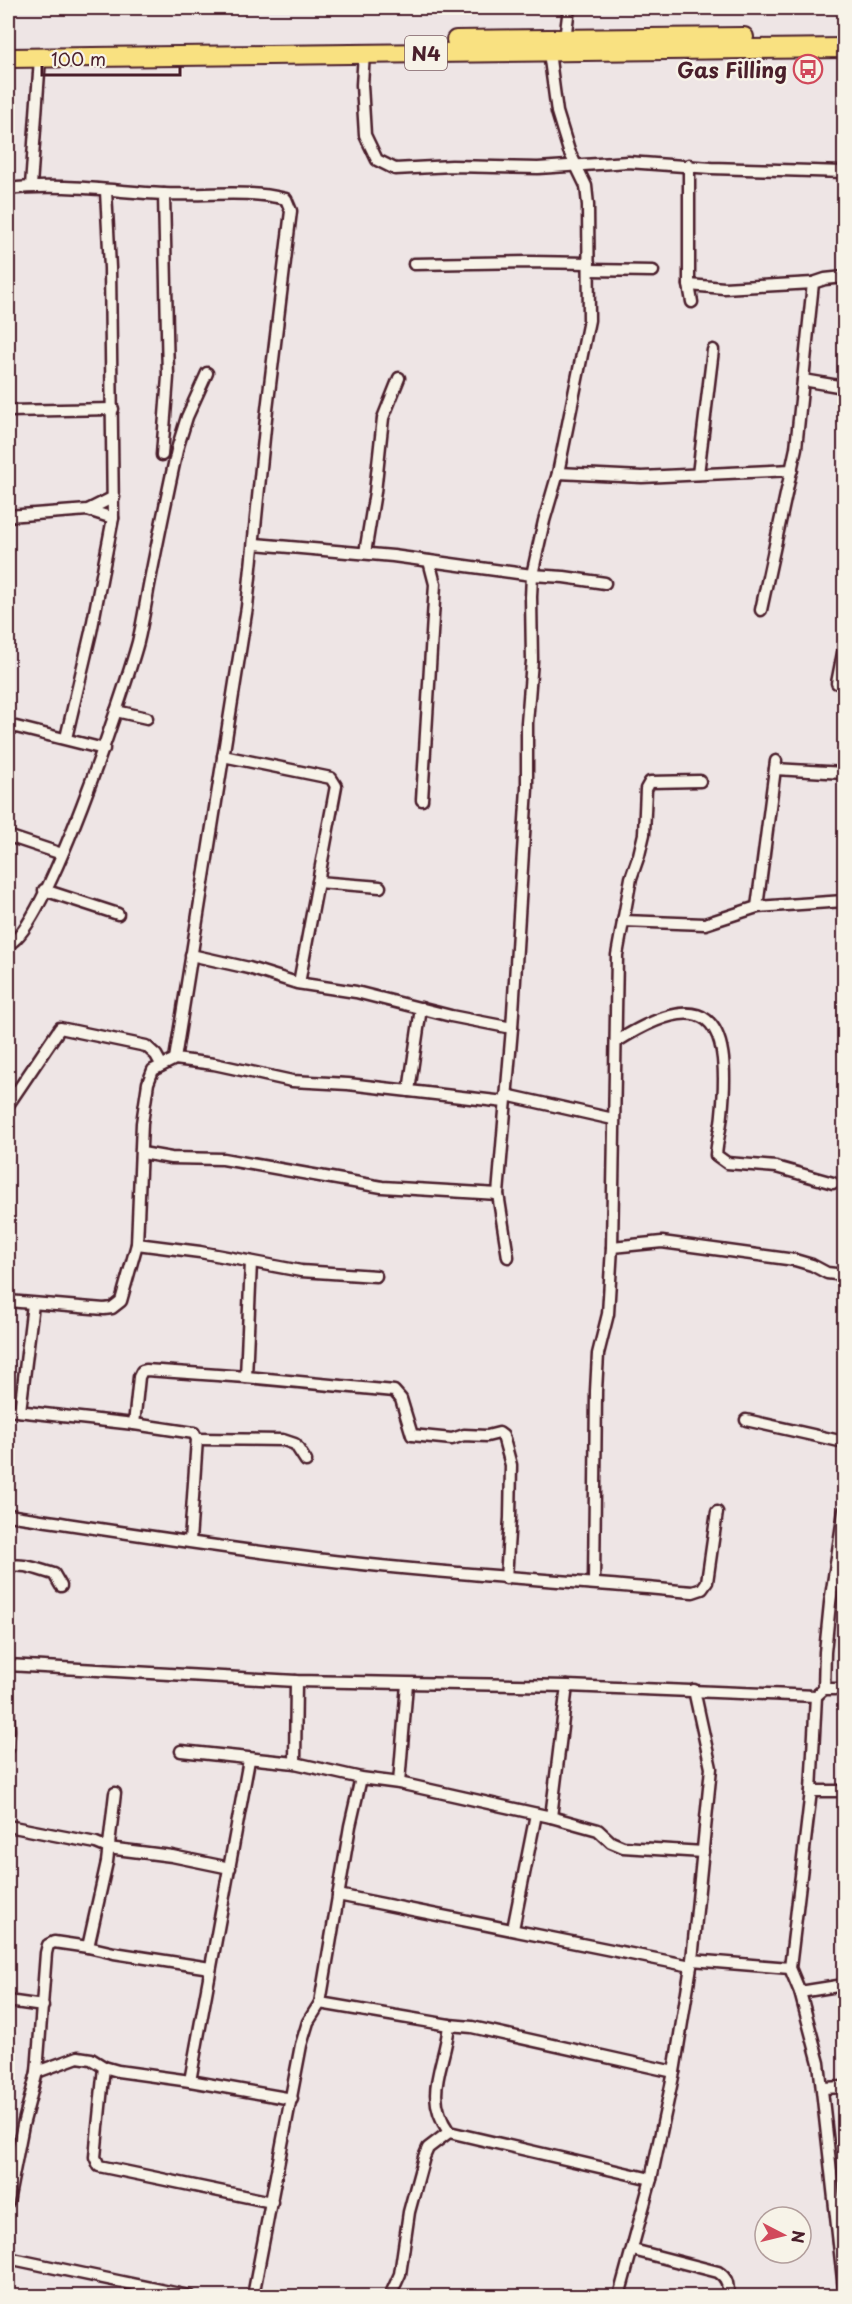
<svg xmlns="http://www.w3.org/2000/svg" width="852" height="2304" font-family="'Playpen Sans',sans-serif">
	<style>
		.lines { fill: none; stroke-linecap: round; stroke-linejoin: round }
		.minor-casing { stroke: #4a1f2b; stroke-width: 15 }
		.trunk-casing { stroke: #4a1f2b; stroke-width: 22 }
		.minor { stroke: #f7f3e8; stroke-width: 10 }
		.trunk { stroke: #f9e181; stroke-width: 18 }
		.labels { text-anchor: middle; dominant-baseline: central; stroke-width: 5; stroke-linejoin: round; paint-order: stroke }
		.shield { fill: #f7f3e8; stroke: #7e5f64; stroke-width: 1.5 }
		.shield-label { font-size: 20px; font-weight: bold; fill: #4a1f2b }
		.poi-label { font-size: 21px; font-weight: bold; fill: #4a1f2b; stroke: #f7f3e8; text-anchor: end }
	</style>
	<rect width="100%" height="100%" fill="#eee5e5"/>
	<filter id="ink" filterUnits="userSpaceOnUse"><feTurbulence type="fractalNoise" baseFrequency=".0167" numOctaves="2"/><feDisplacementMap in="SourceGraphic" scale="12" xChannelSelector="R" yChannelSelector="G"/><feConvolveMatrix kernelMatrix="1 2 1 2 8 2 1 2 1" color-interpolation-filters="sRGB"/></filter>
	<g filter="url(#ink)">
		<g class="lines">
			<g class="minor-casing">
				<g id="minor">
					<polyline points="565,39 569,8"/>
					<polyline points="364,53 362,85 365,135 377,160 395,169 452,166 538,168 628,162 711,168 844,172"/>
					<polyline points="689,165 689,285 692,302"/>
					<polyline points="31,186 40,58"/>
					<path d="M8 189C59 183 111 191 163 194 204 196 246 189 286 199L291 211 266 418 247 607 175 1059"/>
					<polyline points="414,264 529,262 589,263"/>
					<polyline points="589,270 653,271"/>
					<polyline points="689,285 724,288 813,283"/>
					<polyline points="803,380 844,387"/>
					<polyline points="8,411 113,409"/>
					<polyline points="162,455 168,377 164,194"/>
					<polyline points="558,473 642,477 792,470"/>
					<polyline points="698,474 713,350"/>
					<polyline points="88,510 113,518"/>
					<polyline points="8,516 88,510 114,497"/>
					<polyline points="255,544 393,556 532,575 564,577 605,583"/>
					<polyline points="365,553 375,492 383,418 399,378"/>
					<polyline points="761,610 796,448 813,283 825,279 844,277"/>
					<polyline points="837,683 844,648"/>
					<polyline points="116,711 147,718"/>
					<polyline points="8,725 104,749"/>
					<polyline points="66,738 91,632 113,518 110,268 106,191"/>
					<polyline points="223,756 331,778 336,786 299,983"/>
					<polyline points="775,769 844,773"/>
					<polyline points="422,800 435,584 429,561"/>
					<polyline points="8,836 62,854"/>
					<polyline points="318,882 380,887"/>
					<polyline points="44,890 118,914"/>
					<polyline points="757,907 776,761"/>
					<polyline points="623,921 705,924 757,907 844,901"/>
					<path d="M8 944C43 936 126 686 138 642 143 622 146 600 150 580 159 535 168 490 178 446L187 417 207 373"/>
					<polyline points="191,955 249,968 297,983 356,992 451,1016 512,1028"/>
					<path d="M616 1042C706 985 732 1016 722 1114 721 1128 717 1141 716 1155L727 1163 776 1167 833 1183"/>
					<polyline points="409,1091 421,1008"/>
					<polyline points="506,1095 613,1119"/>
					<polyline points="8,1105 60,1028 146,1046 156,1055 161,1064"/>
					<polyline points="142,1153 171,1158 223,1159 382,1187 498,1194"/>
					<polyline points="137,1244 200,1252 301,1271 376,1276"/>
					<polyline points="612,1247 662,1242 795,1260 812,1265 827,1273 844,1275"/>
					<polyline points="508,1257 498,1194 512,1028 527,788 527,723 532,661 531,597 532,575 544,521 558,473 589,320 588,205 586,186 569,151 557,112 549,52"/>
					<polyline points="8,1301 104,1309 112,1308 121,1301 137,1244 142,1123 148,1083 153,1070 175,1059 214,1064 292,1081 348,1084 505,1102"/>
					<polyline points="246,1377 251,1262"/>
					<polyline points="8,1410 134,1424 194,1433 197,1439 190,1541"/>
					<polyline points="20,1411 33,1304"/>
					<polyline points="746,1420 844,1442"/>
					<polyline points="134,1424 139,1377 142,1371 146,1370 246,1377 394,1391 401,1399 412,1435 452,1439 464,1435 487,1436 499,1433 503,1436 511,1465 510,1518 506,1578"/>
					<polyline points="197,1439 283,1440 295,1444 306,1461"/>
					<path d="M8 1515C108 1530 208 1546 308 1558 436 1574 565 1580 693 1592L702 1589 707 1582 717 1512"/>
					<path d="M8 1567C22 1562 39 1570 54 1574L61 1586"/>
					<polyline points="594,1583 596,1391 598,1354 608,1314 612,1247 617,955 631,878 639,855 644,834 646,789 650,782 700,781"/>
					<polyline points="8,1665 296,1681 567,1686 816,1696 824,1689 844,1689"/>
					<polyline points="824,1689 825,1652 830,1603 844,1511"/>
					<polyline points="816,1696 811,1791 790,1968 800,1992 819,2063 844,2289"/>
					<polyline points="8,1709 9,1730 8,1749"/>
					<polyline points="181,1751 295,1763 361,1778 399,1783 551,1817 598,1830 611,1842 623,1847 703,1852"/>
					<polyline points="295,1763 296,1681"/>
					<path d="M361 1778 350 1826 320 2003 449 2025C445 2066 422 2094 449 2132L651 2179"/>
					<polyline points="399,1783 407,1684"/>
					<polyline points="811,1791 844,1791"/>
					<polyline points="551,1817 567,1686"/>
					<polyline points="8,1826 96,1843 108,1848 172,1856 230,1868"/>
					<polyline points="338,1895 691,1966"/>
					<polyline points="513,1929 536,1814"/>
					<polyline points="88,1947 114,1953 210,1968"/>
					<polyline points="692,1960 790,1968"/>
					<polyline points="800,1992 844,1985"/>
					<polyline points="8,2001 43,2006"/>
					<polyline points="449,2025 472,2027 674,2072"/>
					<polyline points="104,2067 95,2157 99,2166 272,2202"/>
					<polyline points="37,2072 78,2057 91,2059 104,2067 118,2071 190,2081 292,2099"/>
					<polyline points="190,2081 249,1760"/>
					<polyline points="823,2088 844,2087"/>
					<polyline points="8,2202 23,2125 37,2072 46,1953 48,1945 54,1942 88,1947 107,1862 115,1793"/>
					<path d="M633 2250 718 2272C728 2278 728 2285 728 2296"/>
					<polyline points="8,2258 189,2296"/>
					<polyline points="253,2296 301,2045 308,2022 320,2003"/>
					<polyline points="390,2296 400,2274 409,2212 424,2157 428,2148 449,2132"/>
					<polyline points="619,2296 651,2179 674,2072 692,1960 711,1768 694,1690"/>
				</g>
			</g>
			<g class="trunk-casing">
				<g id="trunk">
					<polyline points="456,40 744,37"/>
					<polyline points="8,58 844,48"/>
				</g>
			</g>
			<use href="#minor" class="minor"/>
			<use href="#trunk" class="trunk"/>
		</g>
	</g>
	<defs>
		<g id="bus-ring" transform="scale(1.5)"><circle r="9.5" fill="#f7f3e8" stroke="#d1495b" stroke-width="1.5"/><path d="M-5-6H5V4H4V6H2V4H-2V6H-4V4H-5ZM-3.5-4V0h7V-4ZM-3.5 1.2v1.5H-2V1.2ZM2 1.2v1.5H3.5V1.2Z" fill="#d1495b"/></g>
	</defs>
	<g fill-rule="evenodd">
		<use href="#bus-ring" x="808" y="69"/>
	</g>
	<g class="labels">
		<rect class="shield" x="405" y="36" width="42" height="34" rx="4.5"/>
		<g class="shield-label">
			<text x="426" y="53">N4</text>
		</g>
		<g class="poi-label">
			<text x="787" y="69">Gas Filling</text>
		</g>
	</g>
	<rect width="852" height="2304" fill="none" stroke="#f7f3e8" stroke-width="30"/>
	<rect x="15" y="15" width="822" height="2274" fill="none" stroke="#4a1f2b" stroke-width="2" filter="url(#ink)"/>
	<g transform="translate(783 2235) rotate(97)"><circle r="28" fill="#f7f3e8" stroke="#b29e9c" stroke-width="1.5"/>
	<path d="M0-4.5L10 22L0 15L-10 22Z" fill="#d1495b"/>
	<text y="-9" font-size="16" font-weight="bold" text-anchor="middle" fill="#4a1f2b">N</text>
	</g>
	<path d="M42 66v9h138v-9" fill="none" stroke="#4a1f2b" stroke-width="3"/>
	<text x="51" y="66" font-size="18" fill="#4a1f2b" stroke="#f7f3e8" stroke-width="4.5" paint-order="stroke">100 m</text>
</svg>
